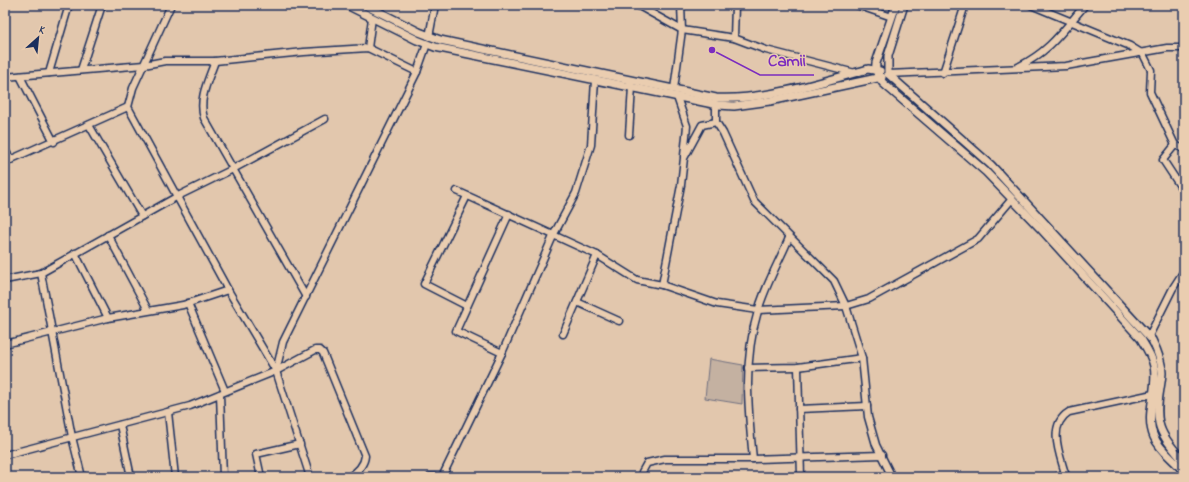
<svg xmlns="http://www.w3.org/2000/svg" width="1189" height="482" font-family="'Indie Flower',sans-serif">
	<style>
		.green { fill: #c4b1a1; stroke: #707080 }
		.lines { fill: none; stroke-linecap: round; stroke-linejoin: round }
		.minor-casing { stroke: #1b2f5e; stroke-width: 9 }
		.tertiary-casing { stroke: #1b2f5e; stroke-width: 10 }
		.minor { stroke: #eacdb0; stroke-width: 6 }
		.tertiary { stroke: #eacdb0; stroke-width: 7 }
		.leader { fill: none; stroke: #7b2cbf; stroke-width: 1.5 }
		.callout-dot { fill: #7b2cbf; stroke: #eacdb0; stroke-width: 1.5 }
		.callout-label { font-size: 17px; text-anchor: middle; font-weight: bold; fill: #7b2cbf; stroke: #eacdb0; stroke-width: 3; stroke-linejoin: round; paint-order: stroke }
	</style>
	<rect width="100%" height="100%" fill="#e2c7ad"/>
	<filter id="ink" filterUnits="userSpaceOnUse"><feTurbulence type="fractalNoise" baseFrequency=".025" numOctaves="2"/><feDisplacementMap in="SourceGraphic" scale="8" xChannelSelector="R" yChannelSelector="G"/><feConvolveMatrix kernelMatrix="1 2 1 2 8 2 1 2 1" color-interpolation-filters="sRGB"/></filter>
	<g filter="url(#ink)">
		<polygon class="green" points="709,359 743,365 742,404 705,398"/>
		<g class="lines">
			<g class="minor-casing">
				<g id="minor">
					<polyline points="171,5 133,88 128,107 228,290 276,371"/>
					<polyline points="637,5 682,30 734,38 766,50 855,73"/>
					<polyline points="857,5 892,17"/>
					<polyline points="1031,5 1130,46 1143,54 1151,70 1150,92 1175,145 1184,149"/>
					<polyline points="429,37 435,5"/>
					<polyline points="734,38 735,5"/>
					<polyline points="368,48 372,18"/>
					<path d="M215 61C209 79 198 98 204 118L306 297"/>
					<path d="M1018 67C1050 51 1062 32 1085 5"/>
					<polyline points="81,70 102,5"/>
					<polyline points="49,73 69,5"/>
					<polyline points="943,73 965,5"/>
					<polyline points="888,74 1066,66 1167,48 1184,48"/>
					<polyline points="20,76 54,142"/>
					<polyline points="5,77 144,65 165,61 215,61 304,52 368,48 417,72"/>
					<polyline points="674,89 682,30 681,5"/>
					<polyline points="677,97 687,126 684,156"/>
					<polyline points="716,105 716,122 723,133 754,201 834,281 846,306 862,358 868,417 876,445 892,477"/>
					<polyline points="89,125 142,216"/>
					<polyline points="629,135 632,87"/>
					<polyline points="1175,145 1163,160 1184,192"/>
					<polyline points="5,150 11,160"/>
					<polyline points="5,162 128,107"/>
					<polyline points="457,191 597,255 637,280 662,285 717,304 758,310 846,306 869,299 978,239 1012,199"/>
					<polyline points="467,196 424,284 467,306"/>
					<polyline points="108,235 148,310"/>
					<polyline points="75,253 108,318"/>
					<polyline points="41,273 72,437 82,477"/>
					<polyline points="5,280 41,273 178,196 233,169 325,119"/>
					<polyline points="662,285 681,185 684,158 702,125 716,122"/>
					<polyline points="577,302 619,321"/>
					<polyline points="188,303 225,391"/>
					<polyline points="563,334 597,255"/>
					<polyline points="1149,336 1173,288 1184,271"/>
					<polyline points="5,344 108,318 183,305 228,290"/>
					<polyline points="502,353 456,331 509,214"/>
					<polyline points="798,367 801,477"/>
					<polyline points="748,368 798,367 862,358"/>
					<polyline points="220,394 223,477"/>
					<polyline points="799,409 867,406"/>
					<polyline points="168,412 175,477"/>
					<polyline points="120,425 131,477"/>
					<path d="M5 455 190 406 276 371 315 350H320L323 353 365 456C364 466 357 472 349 477"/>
					<path d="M753 459C748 409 743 360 758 311 765 286 779 262 789 238"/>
					<polyline points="261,477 256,454 300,444"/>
					<polyline points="310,477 276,371 283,342 417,72 427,44"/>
					<polyline points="430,477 438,477"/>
					<polyline points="442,477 502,353 554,234 576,193 591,145 595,80"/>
					<polyline points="642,477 642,472 647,463 665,459 753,459 882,455"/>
					<polyline points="1056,477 1065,473"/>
					<path d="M1066 477C1061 457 1046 426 1069 412L1153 394"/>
				</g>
			</g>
			<g class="tertiary-casing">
				<g id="tertiary">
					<polyline points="347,5 417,40 435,47 718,105 734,106 770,101 882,77"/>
					<path d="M365 5 419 32 440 40 716 98C762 101 823 82 868 69L880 71"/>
					<path d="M896 5 876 63C875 71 878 76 883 83L986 172 1040 228 1141 339C1146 347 1152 356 1154 366 1159 389 1144 414 1154 437 1160 451 1175 460 1184 472"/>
					<path d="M904 5 888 56V74L991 165 1152 340C1157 350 1162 361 1162 373 1161 389 1155 406 1159 423 1162 438 1175 450 1184 462"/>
				</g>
			</g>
			<use href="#minor" class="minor"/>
			<use href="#tertiary" class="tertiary"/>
		</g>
	</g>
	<path class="leader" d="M712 50L760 75H814"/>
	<circle class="callout-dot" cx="712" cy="50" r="4"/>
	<g class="callout-label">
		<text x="787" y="66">Camii</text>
	</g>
	<rect width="1189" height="482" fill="none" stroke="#eacdb0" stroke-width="20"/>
	<rect x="10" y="10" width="1169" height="462" fill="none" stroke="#1b2f5e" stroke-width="1.5" filter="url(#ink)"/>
	<g transform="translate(38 38) rotate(27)" stroke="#eacdb0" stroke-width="3" paint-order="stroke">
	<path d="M0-3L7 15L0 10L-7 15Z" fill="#1b2f5e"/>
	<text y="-6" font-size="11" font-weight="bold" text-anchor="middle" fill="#1b2f5e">K</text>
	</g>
</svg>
